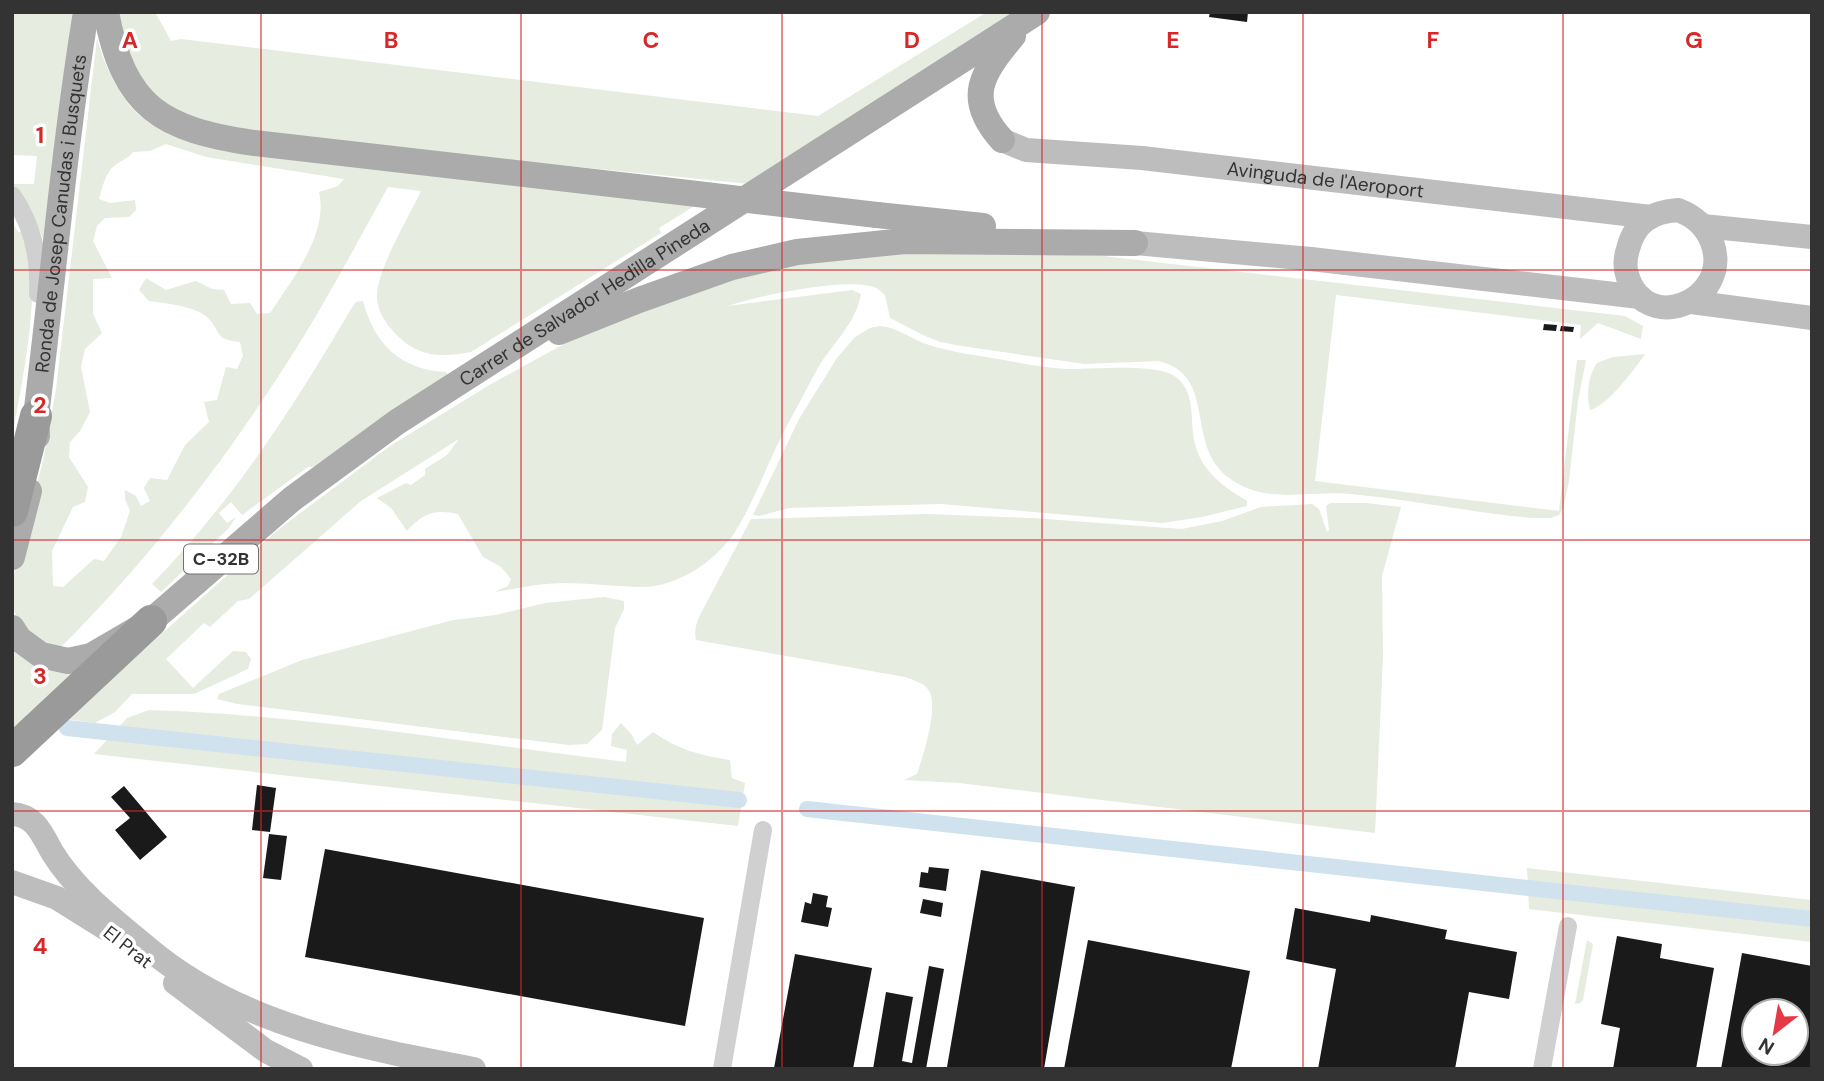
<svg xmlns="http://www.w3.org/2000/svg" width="1824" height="1081" font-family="'DM Sans',sans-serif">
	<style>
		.green { fill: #e6ecdf; fill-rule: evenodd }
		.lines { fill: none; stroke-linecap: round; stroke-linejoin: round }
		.canal { stroke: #cfe2ee; stroke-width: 16 }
		.building { fill: #1a1a1a; fill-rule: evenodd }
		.street { stroke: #d0d0d0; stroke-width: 18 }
		.secondary { stroke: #bdbdbd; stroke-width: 24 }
		.primary { stroke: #ababab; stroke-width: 26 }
		.highway { stroke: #9a9a9a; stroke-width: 32 }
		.primary-bridge { stroke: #ababab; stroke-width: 26 }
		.grid { fill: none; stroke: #d62828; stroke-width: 2; stroke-opacity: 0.55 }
		.labels { text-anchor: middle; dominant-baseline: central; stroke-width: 7; stroke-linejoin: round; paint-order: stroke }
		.shield { fill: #fff; stroke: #707070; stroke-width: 2 }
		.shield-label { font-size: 18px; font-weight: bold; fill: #333 }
		.street-label { font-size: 19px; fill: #333; stroke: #fff }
		.grid-label { font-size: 23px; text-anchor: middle; font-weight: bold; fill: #d62828; stroke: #fff; stroke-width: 7; stroke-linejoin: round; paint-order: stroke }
	</style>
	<rect width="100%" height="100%" fill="#fff"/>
	<g class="green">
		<polygon points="12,12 74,12 44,241 30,207 13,184 34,184 37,156 12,155"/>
		<polygon points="114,12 155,12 171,41 181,39 818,116 987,12 1018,12 750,184 488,158 227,128 178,111 142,90"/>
		<path d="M97 38C104 65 121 102 144 119 158 130 177 137 194 143L701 202 659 228 661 233 471 352C444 357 421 358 400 338 389 328 377 313 377 296 377 269 409 217 421 191L388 187C355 246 324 306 287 363 221 466 145 564 58 650L46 647 17 619 12 604V582L43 461 56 389ZM166 144 206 157 344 179 338 186 319 192C329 233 292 280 270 313L257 314 250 303 231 304 224 290 212 289 196 281 166 290 146 278 139 290 149 301C164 303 195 306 207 317 222 332 213 339 240 342L243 356 237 369 226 367 217 400 204 402 209 422 185 445 167 480 150 478 144 488 150 501 141 506 136 496 125 490V499L130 511 121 537 104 561 94 559 63 587 53 586 52 551 73 507 85 502 88 487 69 457 70 442 80 431 90 412 81 367 85 349 102 333 93 314V279L112 278 93 241 97 226 105 218 129 217 136 210 135 200 110 203 99 199C102 189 105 173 114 166 121 160 127 160 133 152L150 151Z"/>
		<path d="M12 222 18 232H24C45 276 21 388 12 437Z"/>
		<path d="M891 250H976L1103 256 1625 316 1643 326 1641 339 1598 323 1580 339 1581 325 1336 295 1315 481 1559 511 1577 360H1586L1578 401 1569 481 1563 509 1559 515 1550 518H1531C1471 512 1411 500 1351 494 1311 490 1268 505 1232 480 1182 447 1220 377 1159 361L1084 364 962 346 940 342 923 335 890 318 885 295C882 293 880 290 876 288 851 276 756 296 728 306L852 290 861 294C856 323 834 342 819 366 809 383 801 401 791 418 770 455 758 495 735 532 715 562 675 589 637 587 612 586 588 583 563 583 540 583 516 589 494 592L508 586 511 579 501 567 483 557 458 514C435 509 423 513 407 531L391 508 377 498 406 483 411 485 425 475V469L447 455 459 439 361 501 249 599 238 601 210 627 204 623 166 659 193 688 233 651 246 652 251 659 248 669 194 694H132L115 712 95 723 66 719 279 529 390 446 491 384 564 344 624 316 744 273Z"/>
		<path d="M363 301C374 344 401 370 446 372L448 376 319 467H308L242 515 231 502 219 513 227 523 236 517 229 528 161 592 152 584C232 502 293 408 351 309L356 302Z"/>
		<path d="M880 326C898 327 912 340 929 345 951 352 975 355 998 359 1020 363 1044 368 1067 369 1093 370 1158 362 1177 378 1197 394 1189 422 1195 444 1202 472 1224 487 1247 501V506L1202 517 1162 523 941 504 789 508 759 516 753 515 799 419 837 358 855 337 870 328Z"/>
		<path d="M1645 354C1635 369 1606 407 1590 410 1586 395 1588 376 1597 363L1613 357Z"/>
		<path d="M1330 503H1366L1401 507 1382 576 1383 657 1375 833 959 783 904 780 917 774C923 756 939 707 929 691 925 683 913 680 905 677L707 642 696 640C694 630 696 624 700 615L751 519 927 514 1032 518 1182 529 1222 521 1261 507 1312 504 1319 509 1327 532 1329 530 1326 506Z"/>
		<polygon points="604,597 624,601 624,609 615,628 602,730 587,744 569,745 237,704 217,699 219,694 302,660 453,620 496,615 545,603"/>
		<polygon points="12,642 80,671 12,731"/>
		<path d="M149 710C308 715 467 743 626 762L627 750 611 746 612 734 621 723 632 735 637 745 653 732C677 749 701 756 730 760L732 778 745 783 738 826 94 754 127 718Z"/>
		<polygon points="1527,868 1812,900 1812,942 1529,909"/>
		<polygon points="1587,940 1593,944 1583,1000 1580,1003 1575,1004"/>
	</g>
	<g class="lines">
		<g class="canal">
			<polyline points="67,728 739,800"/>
			<polyline points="807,809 1812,919"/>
		</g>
	</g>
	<g class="building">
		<polygon points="1210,12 1248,12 1247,22 1209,17"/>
		<polygon points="1544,324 1557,325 1556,331 1543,330"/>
		<polygon points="1561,326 1574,327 1573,332 1560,331"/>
		<polygon points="257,785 276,788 270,832 252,830"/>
		<polygon points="124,786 167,837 140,860 115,830 130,818 111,797"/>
		<polygon points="269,834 287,836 281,880 263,878"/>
		<polygon points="325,849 704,918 685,1026 305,957"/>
		<polygon points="929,867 949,869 946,891 919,887 921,872 928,873"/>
		<polygon points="981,870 1075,887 1044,1069 947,1067"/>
		<polygon points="813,893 828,896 826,907 832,908 828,927 801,922 805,902 811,904"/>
		<polygon points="923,899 943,903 941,917 920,913"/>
		<polygon points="1295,908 1370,922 1371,915 1447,930 1445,939 1517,952 1509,999 1469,992 1455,1069 1318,1069 1336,969 1286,959"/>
		<polygon points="1617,936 1662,944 1660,958 1714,968 1696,1069 1613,1069 1620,1028 1601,1024"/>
		<polygon points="1088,940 1250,971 1231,1069 1064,1069"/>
		<path d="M1742 953 1812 966V1069H1721ZM1754 1011H1796V1053H1754Z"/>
		<polygon points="795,954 872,968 853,1069 774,1068"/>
		<polygon points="929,966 944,969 926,1069 873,1069 886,992 913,997 902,1061 912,1063"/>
	</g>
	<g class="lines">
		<g class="street">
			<path d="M12 195C33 225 40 258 38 294"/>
			<polyline points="722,1069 763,830"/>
			<polyline points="1542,1069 1568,926"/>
		</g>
		<g class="secondary">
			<path id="s1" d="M1002 140 1026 150 1142 158 1651 217"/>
			<path d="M1678 210C1694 216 1705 225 1712 242 1734 302 1640 339 1626 270 1625 263 1626 255 1628 249 1635 222 1651 212 1678 210Z"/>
			<polyline points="1703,226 1812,237"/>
			<polyline points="1135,243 1311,259 1640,297"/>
			<polyline points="1691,302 1812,318"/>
			<path d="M12 814C35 815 42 834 52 852 76 891 114 920 149 949 239 1025 362 1048 474 1069"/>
			<polyline points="12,882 57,898 105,928"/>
			<polyline points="175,983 266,1051 301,1069"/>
		</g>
		<g class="primary">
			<path d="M106 12C124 109 162 129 254 143L663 190"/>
			<path d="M1002 140C964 98 982 73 1013 36"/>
			<polyline points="877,215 983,226"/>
			<polyline points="559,332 639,300 732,267 797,252 905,241 1135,243"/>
			<path id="s2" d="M37 436 36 416C53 281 64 146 86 12"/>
			<polyline points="12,557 29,491"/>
			<path id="s3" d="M12 628 19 639 41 655 68 661 91 656 151 621 292 499 397 422 1037 12"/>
		</g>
		<g class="highway">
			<polyline points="12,511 36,416"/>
			<polyline points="12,751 151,621"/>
		</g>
		<polyline class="primary-bridge" points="663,190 877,215"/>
	</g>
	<path class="grid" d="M261 12V1069M521 12V1069M782 12V1069M1042 12V1069M1303 12V1069M1563 12V1069M12 270H1812M12 540H1812M12 811H1812"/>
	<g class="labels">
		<rect class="shield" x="184" y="544.5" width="74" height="29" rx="5"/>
		<g class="shield-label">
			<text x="221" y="559">C-32B</text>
		</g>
		<g class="street-label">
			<text stroke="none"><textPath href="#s1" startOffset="327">Avinguda de l'Aeroport</textPath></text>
			<text stroke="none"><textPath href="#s2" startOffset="224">Ronda de Josep Canudas i Busquets</textPath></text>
			<text stroke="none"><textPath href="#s3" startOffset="700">Carrer de Salvador Hedilla Pineda</textPath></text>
			<text transform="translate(128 947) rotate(38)">El Prat</text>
		</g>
	</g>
	<g class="grid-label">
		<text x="130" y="48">A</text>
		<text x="391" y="48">B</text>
		<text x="651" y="48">C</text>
		<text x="912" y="48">D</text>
		<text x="1173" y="48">E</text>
		<text x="1433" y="48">F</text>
		<text x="1694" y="48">G</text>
		<text x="40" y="143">1</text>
		<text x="40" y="413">2</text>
		<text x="40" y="684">3</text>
		<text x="40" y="954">4</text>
	</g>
	<rect width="1824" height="1081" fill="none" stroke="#333333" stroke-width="28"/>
	<g transform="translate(1775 1032) rotate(211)"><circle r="33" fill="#ffffff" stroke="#adadad" stroke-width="2"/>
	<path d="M0-5L12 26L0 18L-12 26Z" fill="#e63946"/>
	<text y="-10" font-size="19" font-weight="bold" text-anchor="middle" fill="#333333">N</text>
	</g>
</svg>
